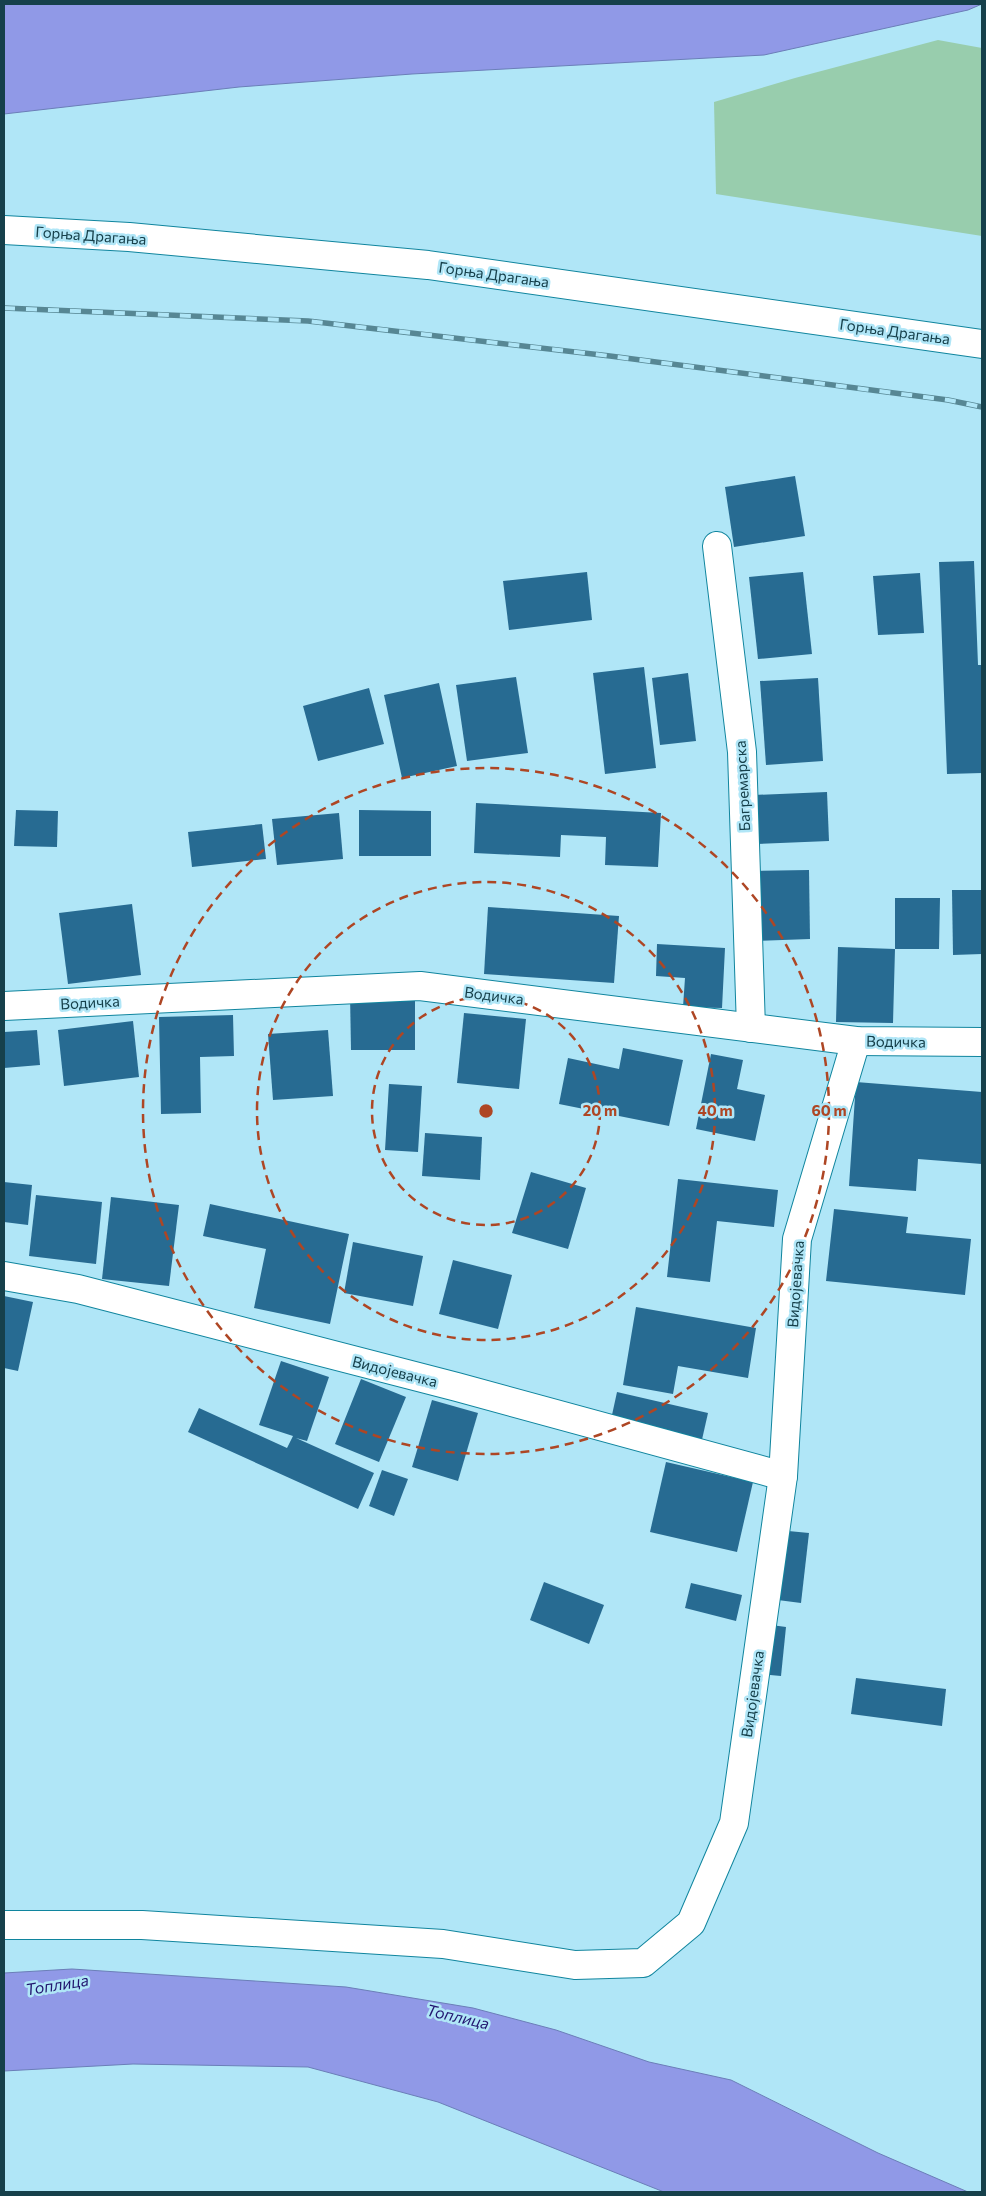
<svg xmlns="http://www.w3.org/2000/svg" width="986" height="2196" font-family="Commissioner,sans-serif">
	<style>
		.green { fill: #98cdad }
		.water { fill: #9099e7; stroke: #6b7eb8 }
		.building { fill: #276b92 }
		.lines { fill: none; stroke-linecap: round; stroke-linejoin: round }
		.minor-casing { stroke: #10859e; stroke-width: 30 }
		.minor { stroke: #fff; stroke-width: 28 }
		.rail-casing { stroke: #578794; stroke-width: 5.5 }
		.rail { stroke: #b0e6f7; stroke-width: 4; stroke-dasharray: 11; stroke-linecap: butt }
		.ring { fill: none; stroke: #ae4624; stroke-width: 2.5; stroke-dasharray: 9 6 }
		.labels { text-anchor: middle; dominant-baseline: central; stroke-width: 5; stroke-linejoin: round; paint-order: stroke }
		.street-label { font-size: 15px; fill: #16404b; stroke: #b0e6f7 }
		.water-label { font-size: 16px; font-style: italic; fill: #21156f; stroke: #b0e6f7 }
		.centre { fill: #ae4624; stroke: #b0e6f7; stroke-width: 2.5 }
		.ring-label { font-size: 15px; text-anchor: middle; font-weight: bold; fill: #ae4624; stroke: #b0e6f7; stroke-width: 5; stroke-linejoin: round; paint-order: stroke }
	</style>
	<rect width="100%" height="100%" fill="#b0e6f7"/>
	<polygon class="green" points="938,40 982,48 982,236 716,194 714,102 795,78"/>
	<g class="water">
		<polygon points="4,4 982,4 968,10 764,55 412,74 239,87 4,114"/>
		<polygon points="72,1969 346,1987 473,2008 556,2030 649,2062 731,2080 878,2153 968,2192 664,2192 438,2102 308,2067 133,2064 4,2071 4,1973"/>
	</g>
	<g class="building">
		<polygon points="795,476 805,536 734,547 725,487"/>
		<polygon points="974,561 978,665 982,665 982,773 947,774 939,562"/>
		<polygon points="587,572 592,620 509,630 503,581"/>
		<polygon points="803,572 812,654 758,659 749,577"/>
		<polygon points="920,573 924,633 878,635 873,576"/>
		<polygon points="644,667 656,768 605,774 593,673"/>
		<polygon points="688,673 696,741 660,745 652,678"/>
		<polygon points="516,677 528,753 467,761 456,685"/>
		<polygon points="818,678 823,761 766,765 760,681"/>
		<polygon points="439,683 457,766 402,778 384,695"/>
		<polygon points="369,688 384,744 318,761 303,706"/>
		<polygon points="827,792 829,841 756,844 754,795"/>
		<polygon points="476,803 661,813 658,867 605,865 606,837 561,835 560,857 474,853"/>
		<polygon points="16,810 58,811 57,847 14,846"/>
		<polygon points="359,810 431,811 431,856 359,856"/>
		<polygon points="339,813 343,859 277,865 272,819"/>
		<polygon points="262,824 266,859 192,867 188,832"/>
		<polygon points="809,870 810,939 753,941 752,871"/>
		<polygon points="952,890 982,890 982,954 953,955"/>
		<polygon points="895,898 940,898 939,949 895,949 893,1023 836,1022 838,947 895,949"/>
		<polygon points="132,904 141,975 68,984 59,913"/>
		<polygon points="488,907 619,916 614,983 484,974"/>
		<polygon points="657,944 725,948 722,1008 683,1007 685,978 656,976"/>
		<polygon points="350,994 415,995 415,1050 351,1050"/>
		<polygon points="464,1013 526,1019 519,1089 457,1083"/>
		<polygon points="233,1015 234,1056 200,1057 201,1113 161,1114 159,1017"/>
		<polygon points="133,1021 139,1077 64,1086 58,1030"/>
		<polygon points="37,1030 40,1065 4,1068 4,1032"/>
		<polygon points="328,1030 333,1096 273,1100 268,1034"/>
		<polygon points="623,1048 683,1060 669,1126 559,1104 568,1058 619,1069"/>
		<polygon points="711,1054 743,1060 737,1089 765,1095 755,1141 696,1129"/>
		<polygon points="856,1082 982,1092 982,1164 918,1159 916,1191 849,1186"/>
		<polygon points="389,1084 422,1086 418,1152 385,1150"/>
		<polygon points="425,1133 482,1137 480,1180 422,1176"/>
		<polygon points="531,1172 586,1188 568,1249 512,1233"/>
		<polygon points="678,1179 778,1190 774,1227 717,1221 710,1282 667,1277"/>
		<polygon points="4,1182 32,1185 28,1225 4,1222"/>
		<polygon points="36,1195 102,1202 96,1264 29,1256"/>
		<polygon points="111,1197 179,1205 169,1286 102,1279"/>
		<polygon points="210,1204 349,1234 330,1324 254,1308 266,1249 203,1236"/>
		<polygon points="834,1209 908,1217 906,1233 971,1239 965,1295 826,1281"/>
		<polygon points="353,1242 423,1256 413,1306 344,1293"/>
		<polygon points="453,1260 512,1275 498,1329 439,1314"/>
		<polygon points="4,1296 33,1302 18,1371 4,1368"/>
		<polygon points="636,1307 756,1328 748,1378 678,1366 673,1394 623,1385"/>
		<polygon points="281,1361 329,1377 307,1441 296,1438 374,1473 358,1509 188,1432 199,1408 287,1448 293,1436 259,1425"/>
		<polygon points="361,1379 406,1397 379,1462 335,1444"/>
		<polygon points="617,1392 708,1413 701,1444 610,1424"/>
		<polygon points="432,1400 478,1413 458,1481 412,1467"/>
		<polygon points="666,1462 753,1482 737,1552 650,1532"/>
		<polygon points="382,1470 408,1479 394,1516 369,1506"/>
		<polygon points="778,1530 809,1533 801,1603 770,1599"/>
		<polygon points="544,1582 604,1605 589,1644 530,1620"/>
		<polygon points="691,1583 742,1595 736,1621 685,1608"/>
		<polygon points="764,1624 786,1627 781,1676 759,1674"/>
		<polygon points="856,1678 946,1689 942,1726 851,1714"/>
	</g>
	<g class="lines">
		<g class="minor-casing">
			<g id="minor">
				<polyline points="4,230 129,237 428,265 982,344"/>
				<polyline points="717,546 742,752 751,1028"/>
				<polyline points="4,1006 420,986 856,1041 982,1042"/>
				<polyline points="4,1276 78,1289 457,1387 783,1476"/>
				<polyline points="4,1925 142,1925 443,1944 575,1965 643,1963 691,1923 734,1823 783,1476 797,1239 856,1041"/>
			</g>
		</g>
		<use href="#minor" class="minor"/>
		<g class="rail-casing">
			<polyline id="rail" points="4,308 308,321 610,356 948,400 982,407"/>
		</g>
		<use href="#rail" class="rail"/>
	</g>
	<g class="ring">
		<circle cx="486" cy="1111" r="114"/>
		<circle cx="486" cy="1111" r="229"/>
		<circle cx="486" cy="1111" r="343"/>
	</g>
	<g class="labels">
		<g class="street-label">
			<text transform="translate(91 235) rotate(4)">Горња Драгања</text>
			<text transform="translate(494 274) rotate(8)">Горња Драгања</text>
			<text transform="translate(895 331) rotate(8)">Горња Драгања</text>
			<text transform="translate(742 786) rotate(-93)">Багремарска</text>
			<text transform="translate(494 995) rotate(7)">Водичка</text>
			<text transform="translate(90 1002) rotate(-3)">Водичка</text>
			<text transform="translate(896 1041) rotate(1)">Водичка</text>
			<text transform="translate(795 1284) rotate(-86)">Видојевачка</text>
			<text transform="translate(395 1371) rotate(14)">Видојевачка</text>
			<text transform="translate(752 1694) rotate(-82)">Видојевачка</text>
		</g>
		<g class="water-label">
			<text transform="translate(57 1984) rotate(-9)">Топлица</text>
			<text transform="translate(458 2016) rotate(13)">Топлица</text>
		</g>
	</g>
	<circle cx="486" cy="1111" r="8" class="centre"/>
	<g class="ring-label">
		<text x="600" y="1116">20 m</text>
		<text x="715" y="1116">40 m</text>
		<text x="829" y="1116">60 m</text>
	</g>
	<rect width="986" height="2196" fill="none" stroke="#16404b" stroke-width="10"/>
</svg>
